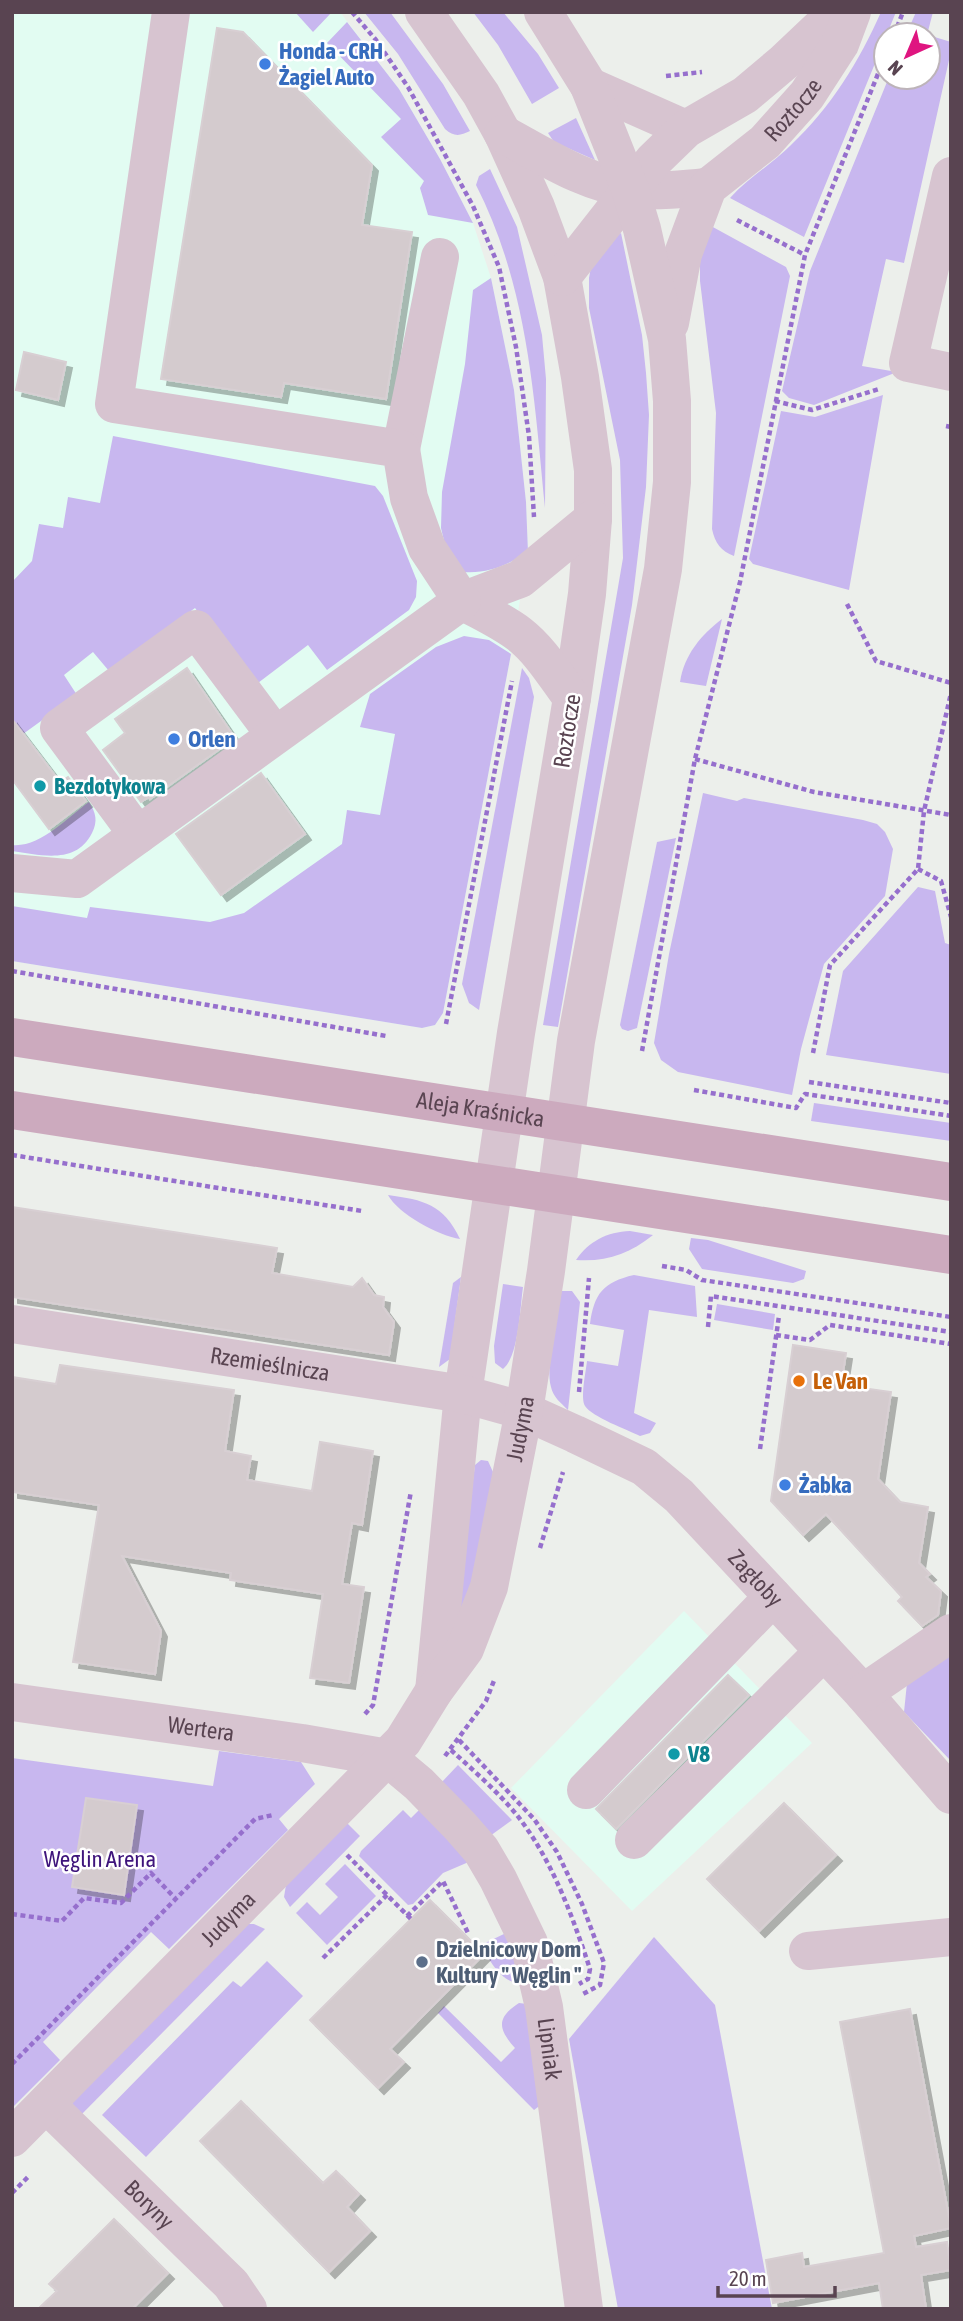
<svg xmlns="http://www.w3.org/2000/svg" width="963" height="2321" font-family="'Asap Condensed',sans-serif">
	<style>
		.commercial { fill: #e2fcf2 }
		.green { fill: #c8b7ef }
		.building { fill: #d4cbce; stroke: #d8cfd3; stroke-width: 2; filter: url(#shadow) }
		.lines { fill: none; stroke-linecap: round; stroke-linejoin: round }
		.path { stroke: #966fcd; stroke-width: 4.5; stroke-dasharray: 5 3.5; stroke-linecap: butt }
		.minor { stroke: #d7c4d0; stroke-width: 38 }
		.major { stroke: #ccaabe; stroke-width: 38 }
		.shop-dot { fill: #3f7fe0; stroke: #fff; stroke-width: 2.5 }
		.culture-dot { fill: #0f9aa8; stroke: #fff; stroke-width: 2.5 }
		.food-dot { fill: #e8710a; stroke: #fff; stroke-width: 2.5 }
		.service-dot { fill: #5c6f8a; stroke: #fff; stroke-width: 2.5 }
		.labels { text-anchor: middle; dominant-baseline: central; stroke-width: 5; stroke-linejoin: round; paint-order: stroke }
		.shop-label { font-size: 23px; font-weight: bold; fill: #366cbe; stroke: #fff; text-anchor: start }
		.street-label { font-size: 23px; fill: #594451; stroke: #fff }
		.culture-label { font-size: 23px; font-weight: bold; fill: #0d838f; stroke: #fff; text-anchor: start }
		.food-label { font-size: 23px; font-weight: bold; fill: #c56008; stroke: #fff; text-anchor: start }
		.park-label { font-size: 23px; fill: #3e147b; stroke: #fff }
		.service-label { font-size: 23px; font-weight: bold; fill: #4e5e75; stroke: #fff; text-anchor: start }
	</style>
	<defs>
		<filter id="shadow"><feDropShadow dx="6" dy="6" stdDeviation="0" flood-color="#0004"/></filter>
	</defs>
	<rect width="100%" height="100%" fill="#ecefeb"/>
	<g class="commercial">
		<polygon points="12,12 340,12 399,89 440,159 473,223 491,278 514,390 526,502 528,552 511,654 443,1013 435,1025 422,1028 12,961"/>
		<polygon points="684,1611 812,1743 632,1911 511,1788"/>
	</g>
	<g class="green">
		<polygon points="295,12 332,12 313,32"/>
		<path d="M364 12H390L443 84 470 131C460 136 454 137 445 129L398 54Z"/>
		<polygon points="473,12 503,12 538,54 559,88 532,104 498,45"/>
		<path d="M881 12H896L804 237 730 198C748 178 772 164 791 145 831 107 859 62 881 12Z"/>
		<polygon points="916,12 933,12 927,35 906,35"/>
		<polygon points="347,22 399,89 440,159 473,223 428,215 420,188 424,181 381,137 401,119 327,43"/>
		<polygon points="928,35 951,42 951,51 904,263 886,259 862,366 897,372 814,405 789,398 782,391 810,271 889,77 928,77"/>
		<polygon points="576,118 595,160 554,142 548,133"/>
		<path d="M490 169 517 227 542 335 546 379 545 508C534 396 528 287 476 185L479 176Z"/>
		<path d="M711 226 786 267 790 276 734 556C721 551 715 543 712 529L716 413 700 281V260Z"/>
		<polygon points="621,233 642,335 646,373 649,415 646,487 632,605 558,1027 543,1025 623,558 620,460 589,308 589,278 594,251"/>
		<path d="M491 278 514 390 526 502 528 552C506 566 488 574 462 572L445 545 441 528 442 492 465 364 473 290Z"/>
		<polygon points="883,395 849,590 753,564 749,559 781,411 815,417"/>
		<polygon points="113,436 375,486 383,496 417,581 416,597 409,610 327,670 308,645 254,686 195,608 109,671 93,652 64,675 77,695 12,742 12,582 32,561 39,524 63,528 68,497 100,503"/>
		<path d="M722 619 706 686 680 682C684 655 701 635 722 619Z"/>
		<polygon points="464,636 489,640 511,654 443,1013 435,1025 422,1028 12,961 12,906 87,918 90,907 210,922 244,913 342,844 347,810 380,815 395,734 360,727 370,694 436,647"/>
		<polygon points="522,668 529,678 534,697 479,1010 469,1003 462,984"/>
		<polygon points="703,793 737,801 744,798 863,820 877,824 885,832 893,849 885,896 824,964 801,1049 792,1095 678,1072 661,1060 654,1043 669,954"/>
		<path d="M89 802C96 813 98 821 92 833 76 865 41 855 12 851V845C40 848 68 817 89 802Z"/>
		<polygon points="676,838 637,1028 628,1031 622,1029 620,1025 657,842"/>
		<polygon points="918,887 935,891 945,943 951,945 951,1074 826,1055 843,971"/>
		<polygon points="814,1103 951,1123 951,1141 811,1121"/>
		<path d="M388 1195C424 1200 443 1204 460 1239 439 1236 398 1214 388 1195Z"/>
		<path d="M630 1231 653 1235C629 1254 607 1262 576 1260 589 1241 607 1232 630 1231Z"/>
		<polygon points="691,1238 708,1240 806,1271 804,1279 793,1283 702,1269 689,1249"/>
		<path d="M634 1275 695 1286 697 1317 649 1310 634 1413 656 1423 650 1433 640 1436C628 1430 592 1417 585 1406 580 1398 586 1371 587 1361L618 1366 624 1330 590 1324C594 1294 603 1282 634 1275Z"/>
		<polygon points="461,1277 450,1359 439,1367 453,1283"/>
		<path d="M503 1284 523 1287C520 1308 519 1356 503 1369L495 1363 494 1346Z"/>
		<path d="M561 1291H572L580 1302 568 1410C561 1403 553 1397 551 1387 545 1366 558 1314 561 1291Z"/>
		<polygon points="717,1304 775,1314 773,1330 714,1320"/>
		<polygon points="481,1460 488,1461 493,1472 469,1612 455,1610 475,1465"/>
		<polygon points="951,1651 951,1761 904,1712 907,1683"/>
		<polygon points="219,1751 301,1762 315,1784 279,1819 288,1830 169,1949 151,1932 43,2042 60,2060 12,2108 12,1758 213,1786"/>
		<polygon points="458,1765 512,1820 490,1836 440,1784"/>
		<polygon points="422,1807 471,1861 443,1873 413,1904 408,1905 359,1856 361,1851 403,1810 411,1818"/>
		<polygon points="346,1822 360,1836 290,1907 284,1897 286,1885"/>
		<polygon points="345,1864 376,1896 327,1945 296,1913 307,1902 320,1915 338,1897 325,1884"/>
		<polygon points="247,1924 254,1924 265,1929 76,2120 71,2108 73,2101"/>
		<path d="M506 1933 522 1982C504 1987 488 1959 481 1945Z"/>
		<polygon points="654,1937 715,2005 772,2309 618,2309 569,2039"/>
		<polygon points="267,1961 303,1996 146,2157 102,2115 233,1981 241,1987"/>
		<path d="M519 2003 527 2004 542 2104 534 2110 438 2013 444 2006 501 2062 515 2048C498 2029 496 2018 519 2003Z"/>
	</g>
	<g class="building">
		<polygon points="217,28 243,32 372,165 362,225 412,232 386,399 284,383 281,397 161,379"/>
		<polygon points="24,352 66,362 58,400 16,390"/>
		<polygon points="187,668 235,738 150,799 149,797 141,802 103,750 125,733 115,719"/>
		<polygon points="12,719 60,782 68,777 86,801 49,829 12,779"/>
		<polygon points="261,773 305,834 221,895 176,834"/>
		<polygon points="12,1207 277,1248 272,1273 353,1287 362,1278 374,1295 384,1297 383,1307 394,1322 389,1355 12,1297"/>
		<polygon points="793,1345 846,1353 841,1385 891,1392 878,1479 900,1502 928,1507 919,1563 930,1574 926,1577 941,1591 938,1615 922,1626 898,1601 902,1597 826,1514 803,1535 771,1501"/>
		<polygon points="60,1365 234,1390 225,1451 251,1456 247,1480 312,1491 320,1442 373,1451 362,1525 352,1523 342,1584 364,1587 349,1683 310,1678 323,1594 230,1580 231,1573 122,1556 161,1631 155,1674 73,1662 99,1505 12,1492 12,1377 56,1384"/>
		<polygon points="728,1675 749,1695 616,1829 596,1809"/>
		<polygon points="86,1798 137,1805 124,1895 72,1887"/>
		<polygon points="784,1803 836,1855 759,1931 707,1879"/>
		<polygon points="430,1900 484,1954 390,2049 404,2062 378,2088 310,2020"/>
		<polygon points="910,2009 951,2228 914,2236 916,2247 947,2242 951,2270 921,2275 926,2309 883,2309 879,2283 773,2303 766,2260 802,2253 804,2267 884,2253 840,2022"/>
		<polygon points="241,2101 323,2183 336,2171 359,2194 347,2207 370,2231 329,2272 200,2141"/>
		<polygon points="114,2219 168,2273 132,2309 38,2309 57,2291 49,2284"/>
	</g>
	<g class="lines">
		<g class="path">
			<polyline points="352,12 376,40 408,87 473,206 499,267 516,347 529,436 534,517"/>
			<polyline points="894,35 903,12"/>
			<polyline points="666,76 702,72"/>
			<polyline points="737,220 805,255"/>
			<polyline points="775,401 812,410 879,389"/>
			<polyline points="946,426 951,427"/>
			<polyline points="847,604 876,661 951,683"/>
			<polyline points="695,759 814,792 951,815"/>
			<polyline points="918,869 941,881 951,917"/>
			<polyline points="12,971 386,1036"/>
			<polyline points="446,1024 512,681"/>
			<polyline points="642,1051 695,759 740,582 805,255 886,54"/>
			<polyline points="813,1053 830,965 918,869 924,811 951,693"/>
			<polyline points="809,1082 951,1103"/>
			<polyline points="694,1090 796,1108 805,1094 951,1116"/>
			<polyline points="12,1155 362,1211"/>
			<polyline points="662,1266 686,1270 702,1280 951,1317"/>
			<polyline points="708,1327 711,1296 951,1332"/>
			<polyline points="776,1335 810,1340 830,1325 951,1344"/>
			<polyline points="579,1392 589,1278"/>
			<polyline points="760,1449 779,1316"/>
			<polyline points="540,1548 563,1472"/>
			<polyline points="365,1714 373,1705 411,1491"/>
			<polyline points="459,1740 534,1819 557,1852 582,1904 604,1963 600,1985 581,1995"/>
			<path d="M451 1750C473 1770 497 1791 516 1814 552 1859 572 1915 590 1969L588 1979 579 1984"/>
			<polyline points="445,1756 486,1701 495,1678"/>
			<polyline points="347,1855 411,1919"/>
			<polyline points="12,1914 62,1921 84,1898 121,1903 151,1873 175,1898"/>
			<polyline points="407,1916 443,1881 469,1935"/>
			<polyline points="323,1958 387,1895"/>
			<polyline points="12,2064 255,1819 273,1815"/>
			<polyline points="12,2193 30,2175"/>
		</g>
		<g class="minor">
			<polyline points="424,12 481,94 503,134 536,207 562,277 580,377 593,470 593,519 587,594 572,698 516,1033 463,1394 434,1691"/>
			<polyline points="589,86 686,129"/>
			<path d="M503 134C544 156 586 184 632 189 658 192 683 189 708 187"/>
			<polyline points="951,176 908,363 951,372"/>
			<polyline points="562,277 653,161 686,129 745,95 783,63 837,12"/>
			<path id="s1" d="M670 323 683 254 708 187 765 142 807 95 840 44 852 12"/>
			<polyline points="401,449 440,257"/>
			<path d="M572 698C556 677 541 651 519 634 502 621 482 612 462 601L520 579 593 519"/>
			<polyline points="138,835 59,728 196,629 275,735"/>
			<polyline points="12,873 77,879 462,601 427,548 409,498 401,449 114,404 171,12"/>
			<path id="s2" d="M12 1324 463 1394 524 1411 575 1434 644 1467 679 1496 863 1693 951 1795"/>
			<polyline points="863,1693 951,1633"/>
			<path id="s3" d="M12 1702 302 1743 388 1758 419 1784 460 1826 481 1850 498 1879 529 1943 544 2007 584 2309"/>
			<polyline points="586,1790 773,1597"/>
			<polyline points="634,1840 824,1651"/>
			<polyline points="808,1951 951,1937"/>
			<path id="s4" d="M46 2104 231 2284 248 2309"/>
			<path id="s5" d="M12 2138 403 1741 434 1691 465 1649 489 1587 524 1411 546 1271 576 1041 663 569 672 482V401L667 339 642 229 630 189 589 86 543 12"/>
		</g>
		<g class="major">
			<path id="s6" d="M12 1037 951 1182"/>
			<polyline points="12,1110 951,1255"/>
		</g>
	</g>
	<g class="shop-dot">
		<circle cx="265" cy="64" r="7"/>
		<circle cx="174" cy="739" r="7"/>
		<circle cx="785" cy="1485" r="7"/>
	</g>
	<g class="culture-dot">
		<circle cx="40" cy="786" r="7"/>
		<circle cx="674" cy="1754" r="7"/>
	</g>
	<circle class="food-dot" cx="799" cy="1381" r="7"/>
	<circle class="service-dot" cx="422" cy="1962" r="7"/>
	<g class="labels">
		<g class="shop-label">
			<text x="279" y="51">Honda - CRH<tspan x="279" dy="26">Żagiel Auto</tspan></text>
			<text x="188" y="739">Orlen</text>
			<text x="799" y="1485">Żabka</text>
		</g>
		<g class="street-label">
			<text stroke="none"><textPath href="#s1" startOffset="257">Roztocze</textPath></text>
			<text transform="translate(567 731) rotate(-81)">Roztocze</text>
			<text stroke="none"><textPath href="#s6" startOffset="474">Aleja Kraśnicka</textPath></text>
			<text stroke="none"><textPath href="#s2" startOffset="261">Rzemieślnicza</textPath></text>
			<text stroke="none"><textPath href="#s5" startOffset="896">Judyma</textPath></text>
			<text stroke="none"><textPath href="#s2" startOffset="810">Zagłoby</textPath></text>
			<text stroke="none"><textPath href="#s3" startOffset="191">Wertera</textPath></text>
			<text stroke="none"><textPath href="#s5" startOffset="308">Judyma</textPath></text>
			<text stroke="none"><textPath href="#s3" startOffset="724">Lipniak</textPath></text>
			<text stroke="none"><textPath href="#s4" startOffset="144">Boryny</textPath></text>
		</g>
		<g class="culture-label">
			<text x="54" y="786">Bezdotykowa</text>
			<text x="688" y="1754">V8</text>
		</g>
		<g class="food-label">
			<text x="813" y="1381">Le Van</text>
		</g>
		<g class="park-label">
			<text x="100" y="1859">Węglin Arena</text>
		</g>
		<g class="service-label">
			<text x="436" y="1949">Dzielnicowy Dom<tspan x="436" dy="26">Kultury " Węglin "</tspan></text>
		</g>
	</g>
	<rect width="963" height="2321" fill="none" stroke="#594451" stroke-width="28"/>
	<g transform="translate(907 56) rotate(224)"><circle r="33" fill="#ffffff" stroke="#bdb4b9" stroke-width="2"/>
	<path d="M0-5L12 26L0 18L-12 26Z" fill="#df1580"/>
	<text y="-10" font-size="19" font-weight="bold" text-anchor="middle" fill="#594451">N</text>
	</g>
	<path d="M718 2286v10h117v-10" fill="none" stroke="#594451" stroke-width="3.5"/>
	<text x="729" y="2286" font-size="21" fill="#594451" stroke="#ffffff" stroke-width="5" paint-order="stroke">20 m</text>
</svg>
